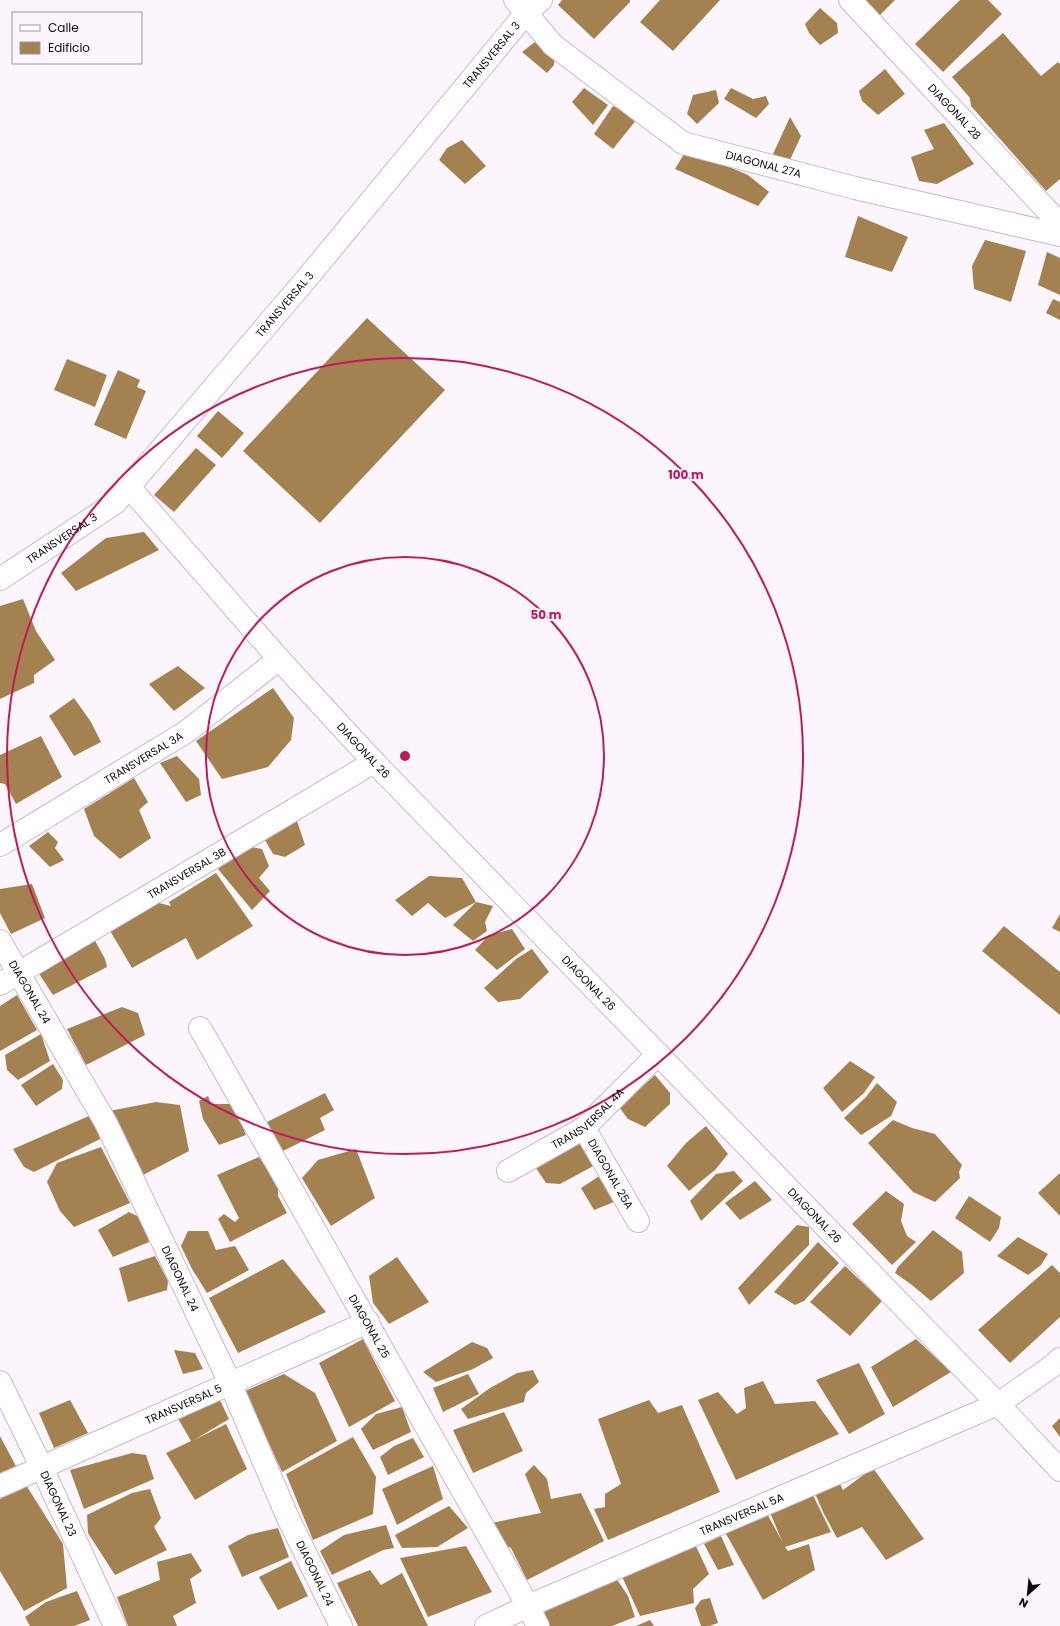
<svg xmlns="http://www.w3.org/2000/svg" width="1060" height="1626" font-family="Poppins,sans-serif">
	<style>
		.building { fill: #a48151 }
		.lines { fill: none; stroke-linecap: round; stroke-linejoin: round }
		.minor-casing { stroke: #cdb6d2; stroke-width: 24 }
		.minor { stroke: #fff; stroke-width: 22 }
		.ring { fill: none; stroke: #c2185b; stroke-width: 2 }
		.labels { text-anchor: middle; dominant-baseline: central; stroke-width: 4; stroke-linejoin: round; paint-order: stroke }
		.street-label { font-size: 11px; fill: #100812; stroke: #faf6fb }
		.centre { fill: #c2185b; stroke: #faf6fb; stroke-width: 2 }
		.ring-label { font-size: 12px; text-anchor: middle; font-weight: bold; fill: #c2185b; stroke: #faf6fb; stroke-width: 4; stroke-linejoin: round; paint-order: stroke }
	</style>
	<rect width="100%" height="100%" fill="#faf6fb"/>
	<g class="building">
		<polygon points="562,0 630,0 630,2 594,39 558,5"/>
		<polygon points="660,0 720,0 673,51 640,22"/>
		<polygon points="857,0 895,0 876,19"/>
		<polygon points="960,0 988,0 1002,14 943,72 915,44"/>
		<polygon points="820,8 837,23 838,33 820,45 809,33 805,24"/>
		<polygon points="1003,33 1041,76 1058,62 1060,64 1060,179 1046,191 971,106 970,98 952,77"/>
		<polygon points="535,42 555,54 554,65 547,73 522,52"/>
		<polygon points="885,69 905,94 878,115 862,101 859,91"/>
		<polygon points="584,88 608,105 593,125 572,102"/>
		<polygon points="731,88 753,99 766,96 769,104 756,118 724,99"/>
		<polygon points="716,90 719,103 697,124 687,114 693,95"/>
		<polygon points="613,106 637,119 613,149 594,134"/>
		<polygon points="790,117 801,136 789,162 773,154"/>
		<polygon points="944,123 974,164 937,184 919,181 911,157 934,149 924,130"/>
		<polygon points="462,140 486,166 465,184 439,160 447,148"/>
		<polygon points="687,149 748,175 769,192 758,206 675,169"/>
		<polygon points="858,216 908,237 892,272 845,257"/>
		<polygon points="985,240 1026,251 1011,302 974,289 972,266"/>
		<polygon points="1047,252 1060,258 1060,295 1038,285"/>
		<polygon points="1053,299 1060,302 1060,320 1046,313"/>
		<polygon points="367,318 445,390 320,523 243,451"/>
		<polygon points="67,359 107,375 95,407 54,390"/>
		<polygon points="118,370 140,380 137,387 146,391 126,439 94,425"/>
		<polygon points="218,411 244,433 222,458 197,436"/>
		<polygon points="196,448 216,465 174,512 154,495"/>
		<polygon points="144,532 159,550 76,591 61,573 106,538"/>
		<polygon points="23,599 36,631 55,660 34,675 34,683 0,699 0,606"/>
		<polygon points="178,666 205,688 174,711 149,684"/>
		<polygon points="273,688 294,718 291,740 268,767 222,779 196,741"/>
		<polygon points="74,698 91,722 101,742 74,756 49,716"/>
		<polygon points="41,736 62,777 16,804 5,784 0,783 0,755"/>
		<polygon points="177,756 199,779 201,795 186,802 160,763"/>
		<polygon points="134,778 148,802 139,810 151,838 120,859 94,836 84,809"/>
		<polygon points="297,821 305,845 285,857 273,854 265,840"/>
		<polygon points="48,832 58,842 55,848 64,860 50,867 29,846"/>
		<polygon points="247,846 262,849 269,866 259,878 270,891 252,910 218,869"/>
		<polygon points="216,873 253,926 197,960 186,938 132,968 109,929 151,901 171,906 169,902"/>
		<polygon points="429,876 462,878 476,902 445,918 428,903 412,916 395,900"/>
		<polygon points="32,884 45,918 11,934 0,913 0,889"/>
		<polygon points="476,902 493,906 485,922 487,931 473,941 453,925"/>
		<polygon points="1060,914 1060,932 1052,928"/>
		<polygon points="1004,926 1060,972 1060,1015 982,951"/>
		<polygon points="512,929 525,949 497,970 475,950 489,935"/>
		<polygon points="93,937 105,959 107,967 53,995 38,972"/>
		<polygon points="532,949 549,972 520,999 498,1002 484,988 516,959"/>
		<polygon points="17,995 37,1030 0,1051 0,1006"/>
		<polygon points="122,1007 138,1013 145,1035 86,1065 67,1029"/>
		<polygon points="41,1034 50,1061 18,1080 7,1070 5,1055"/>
		<polygon points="850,1061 875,1077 864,1093 842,1112 823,1088"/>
		<polygon points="53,1064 63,1080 62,1089 36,1106 21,1085"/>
		<polygon points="655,1075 670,1093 670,1104 645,1127 628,1119 619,1107"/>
		<polygon points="877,1083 897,1102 891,1116 861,1135 844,1118 866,1097"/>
		<polygon points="325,1093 334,1110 320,1118 325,1130 283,1151 267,1122"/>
		<polygon points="208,1096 211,1104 233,1104 246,1135 219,1145 203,1119 199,1101"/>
		<polygon points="156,1102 180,1105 189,1151 143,1175 109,1111"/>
		<polygon points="89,1116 98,1132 100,1139 34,1172 24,1167 13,1149"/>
		<polygon points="893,1120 912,1128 935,1134 962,1165 959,1172 960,1178 935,1202 913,1192 868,1143"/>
		<polygon points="706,1126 728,1154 715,1170 689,1191 667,1166 686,1143"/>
		<polygon points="580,1137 597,1164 560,1184 546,1183 536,1168 553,1155"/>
		<polygon points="101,1147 130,1203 74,1227 60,1211 47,1182 57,1163"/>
		<polygon points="356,1149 375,1198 331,1226 302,1178 318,1160"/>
		<polygon points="259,1157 278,1185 278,1196 287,1213 230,1242 218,1219 224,1214 235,1222 239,1218 217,1175"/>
		<polygon points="734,1171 743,1181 701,1221 690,1201 716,1174"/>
		<polygon points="1060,1173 1060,1216 1038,1193"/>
		<polygon points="601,1175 612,1186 614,1202 594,1210 581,1188"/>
		<polygon points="755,1181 772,1200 740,1220 725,1203"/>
		<polygon points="886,1191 904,1204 901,1221 907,1236 916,1242 892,1265 852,1224"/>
		<polygon points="969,1196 1001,1217 999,1228 990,1242 955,1218"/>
		<polygon points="129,1212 143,1219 149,1242 113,1257 98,1230"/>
		<polygon points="797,1225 809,1227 809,1245 749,1305 738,1288"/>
		<polygon points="933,1230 962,1252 964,1273 931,1301 912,1285 895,1273 898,1267"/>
		<polygon points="188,1231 208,1231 216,1250 235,1246 249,1270 207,1293 192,1269 181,1246"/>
		<polygon points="1018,1237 1048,1254 1041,1265 1028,1275 997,1256"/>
		<polygon points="818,1242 839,1263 804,1301 795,1305 774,1292"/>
		<polygon points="155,1256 168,1281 167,1290 128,1302 119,1268"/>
		<polygon points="397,1257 429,1302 389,1324 373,1303 369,1276"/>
		<polygon points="283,1259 326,1312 238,1353 209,1298"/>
		<polygon points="1052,1265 1060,1273 1060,1317 1010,1363 978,1330"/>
		<polygon points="845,1266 882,1301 850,1336 810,1302"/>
		<polygon points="363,1339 395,1401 349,1427 319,1363"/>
		<polygon points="916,1339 951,1372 893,1407 871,1367"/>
		<polygon points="472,1342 487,1348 493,1358 473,1369 436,1382 423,1372"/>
		<polygon points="174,1350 195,1353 203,1369 183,1374"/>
		<polygon points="859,1363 885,1414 849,1434 816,1380"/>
		<polygon points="533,1370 539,1382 526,1393 524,1402 468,1419 461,1409 490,1388 517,1373"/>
		<polygon points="284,1374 315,1393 337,1441 282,1472 245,1391"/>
		<polygon points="468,1374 479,1394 443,1412 433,1388"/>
		<polygon points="763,1381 775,1404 815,1401 839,1434 736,1480 698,1400 718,1392 737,1414 746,1408 744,1388"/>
		<polygon points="217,1394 229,1419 194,1440 226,1424 247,1469 195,1500 166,1453 191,1441 176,1415"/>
		<polygon points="70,1400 88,1433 54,1448 39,1413"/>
		<polygon points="649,1400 658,1413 682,1405 720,1492 608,1540 594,1509 605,1507 605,1494 621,1484 598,1419"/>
		<polygon points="402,1407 411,1432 373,1450 361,1429 376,1414"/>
		<polygon points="504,1412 523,1451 473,1473 453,1430"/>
		<polygon points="1060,1418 1060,1437 1052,1426"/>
		<polygon points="0,1436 18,1470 0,1478"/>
		<polygon points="353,1437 376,1477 373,1514 313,1540 286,1474"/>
		<polygon points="413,1438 424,1457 388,1475 380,1457 394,1446"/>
		<polygon points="132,1453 146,1455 154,1479 84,1509 70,1470"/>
		<polygon points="534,1465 547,1479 551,1499 581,1493 604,1541 527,1580 511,1548 497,1542 491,1523 541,1513 525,1474"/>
		<polygon points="433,1466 443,1499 397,1525 382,1489"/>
		<polygon points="873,1468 924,1539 886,1560 862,1527 837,1538 823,1512 814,1491 838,1480 843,1490"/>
		<polygon points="26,1485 63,1544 67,1588 24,1611 0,1571 0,1499"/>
		<polygon points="150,1489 161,1518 154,1527 167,1550 115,1575 88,1533 87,1515 132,1493"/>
		<polygon points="811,1491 831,1532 785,1547 788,1551 809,1544 815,1570 763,1600 725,1532 766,1512 782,1541 769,1510"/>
		<polygon points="449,1506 468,1528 437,1547 402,1548 395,1535"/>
		<polygon points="386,1525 394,1548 383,1550 332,1575 320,1551 344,1535"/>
		<polygon points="278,1528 289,1557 242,1577 228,1546 248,1535"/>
		<polygon points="721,1536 734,1565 718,1570 704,1544"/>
		<polygon points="694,1542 709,1574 693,1589 694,1603 640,1616 620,1572"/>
		<polygon points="466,1546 492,1592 428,1617 400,1558"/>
		<polygon points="191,1553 202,1571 190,1579 196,1603 173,1616 177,1626 128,1626 117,1597 160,1580 157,1562"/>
		<polygon points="291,1561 308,1596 278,1610 259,1577"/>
		<polygon points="370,1570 381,1585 402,1573 428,1626 358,1626 337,1583"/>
		<polygon points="616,1578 628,1596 635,1617 612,1626 547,1626 544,1622 543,1609"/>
		<polygon points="77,1591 90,1620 74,1626 30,1626 25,1617 46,1602"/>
		<polygon points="710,1598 718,1623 709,1626 701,1626 695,1608 701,1600"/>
		<polygon points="650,1620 654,1626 636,1626"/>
	</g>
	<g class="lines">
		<g class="minor-casing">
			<g id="minor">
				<path id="s1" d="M515 0 553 45 683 143 855 188 1060 235"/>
				<path id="s2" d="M850 0 1060 224"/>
				<path id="s3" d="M128 486 279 659 374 762 998 1404 1060 1470"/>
				<path id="s4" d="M0 579 115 503 308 277 526 13 541 0"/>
				<path id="s5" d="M0 845 186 732 279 659"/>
				<path id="s6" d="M0 941 106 1123 230 1383 288 1518 341 1626"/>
				<path id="s7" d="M0 984 374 762"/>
				<path id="s8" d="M200 1028 528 1606 538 1626"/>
				<path id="s9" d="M584 1128 638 1221"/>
				<path id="s10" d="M508 1171 584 1128 658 1054"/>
				<path id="s11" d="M0 1382 42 1468 115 1626"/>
				<path id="s12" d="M0 1486 368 1322"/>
				<path id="s13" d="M486 1626 528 1606 998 1404 1051 1367 1060 1359"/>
			</g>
		</g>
		<use href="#minor" class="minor"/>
	</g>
	<g class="ring">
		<circle cx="405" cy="756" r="199"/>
		<circle cx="405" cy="756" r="398"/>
	</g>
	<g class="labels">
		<g class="street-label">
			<text stroke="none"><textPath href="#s4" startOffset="723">TRANSVERSAL 3</textPath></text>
			<text stroke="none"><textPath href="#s2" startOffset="153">DIAGONAL 28</textPath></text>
			<text stroke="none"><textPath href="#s1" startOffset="305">DIAGONAL 27A</textPath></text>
			<text stroke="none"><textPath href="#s4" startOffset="399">TRANSVERSAL 3</textPath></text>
			<text stroke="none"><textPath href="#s4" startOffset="74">TRANSVERSAL 3</textPath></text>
			<text stroke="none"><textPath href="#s3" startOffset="354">DIAGONAL 26</textPath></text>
			<text stroke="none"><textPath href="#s5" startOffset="168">TRANSVERSAL 3A</textPath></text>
			<text stroke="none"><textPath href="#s7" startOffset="217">TRANSVERSAL 3B</textPath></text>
			<text stroke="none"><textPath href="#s3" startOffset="678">DIAGONAL 26</textPath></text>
			<text stroke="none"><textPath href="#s6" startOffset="59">DIAGONAL 24</textPath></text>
			<text stroke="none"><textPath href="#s10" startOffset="96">TRANSVERSAL 4A</textPath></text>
			<text stroke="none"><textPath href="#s9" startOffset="53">DIAGONAL 25A</textPath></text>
			<text stroke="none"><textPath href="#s3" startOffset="1002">DIAGONAL 26</textPath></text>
			<text stroke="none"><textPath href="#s6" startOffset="383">DIAGONAL 24</textPath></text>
			<text stroke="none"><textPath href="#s8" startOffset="343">DIAGONAL 25</textPath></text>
			<text stroke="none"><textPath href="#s12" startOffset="201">TRANSVERSAL 5</textPath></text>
			<text stroke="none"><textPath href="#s11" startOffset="135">DIAGONAL 23</textPath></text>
			<text stroke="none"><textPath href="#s13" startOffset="279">TRANSVERSAL 5A</textPath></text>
			<text stroke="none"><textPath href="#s6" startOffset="707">DIAGONAL 24</textPath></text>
		</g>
	</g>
	<circle cx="405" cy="756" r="6" class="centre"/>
	<g class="ring-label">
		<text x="686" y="479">100 m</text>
		<text x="546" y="619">50 m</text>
	</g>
	<rect x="12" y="12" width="130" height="52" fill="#faf6fb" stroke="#9c979e"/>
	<rect x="20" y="25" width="20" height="6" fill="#ffffff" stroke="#9c979e"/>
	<text x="48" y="32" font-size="12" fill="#100812">Calle</text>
	<rect x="20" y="42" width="20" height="12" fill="#a48151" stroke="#9c979e"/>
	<text x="48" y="52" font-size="12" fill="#100812">Edificio</text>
	<g transform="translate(1028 1594) rotate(207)" stroke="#faf6fb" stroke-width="3" paint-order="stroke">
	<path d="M0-3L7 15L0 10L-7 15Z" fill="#100812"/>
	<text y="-6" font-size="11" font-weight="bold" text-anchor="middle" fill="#100812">N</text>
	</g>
</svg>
